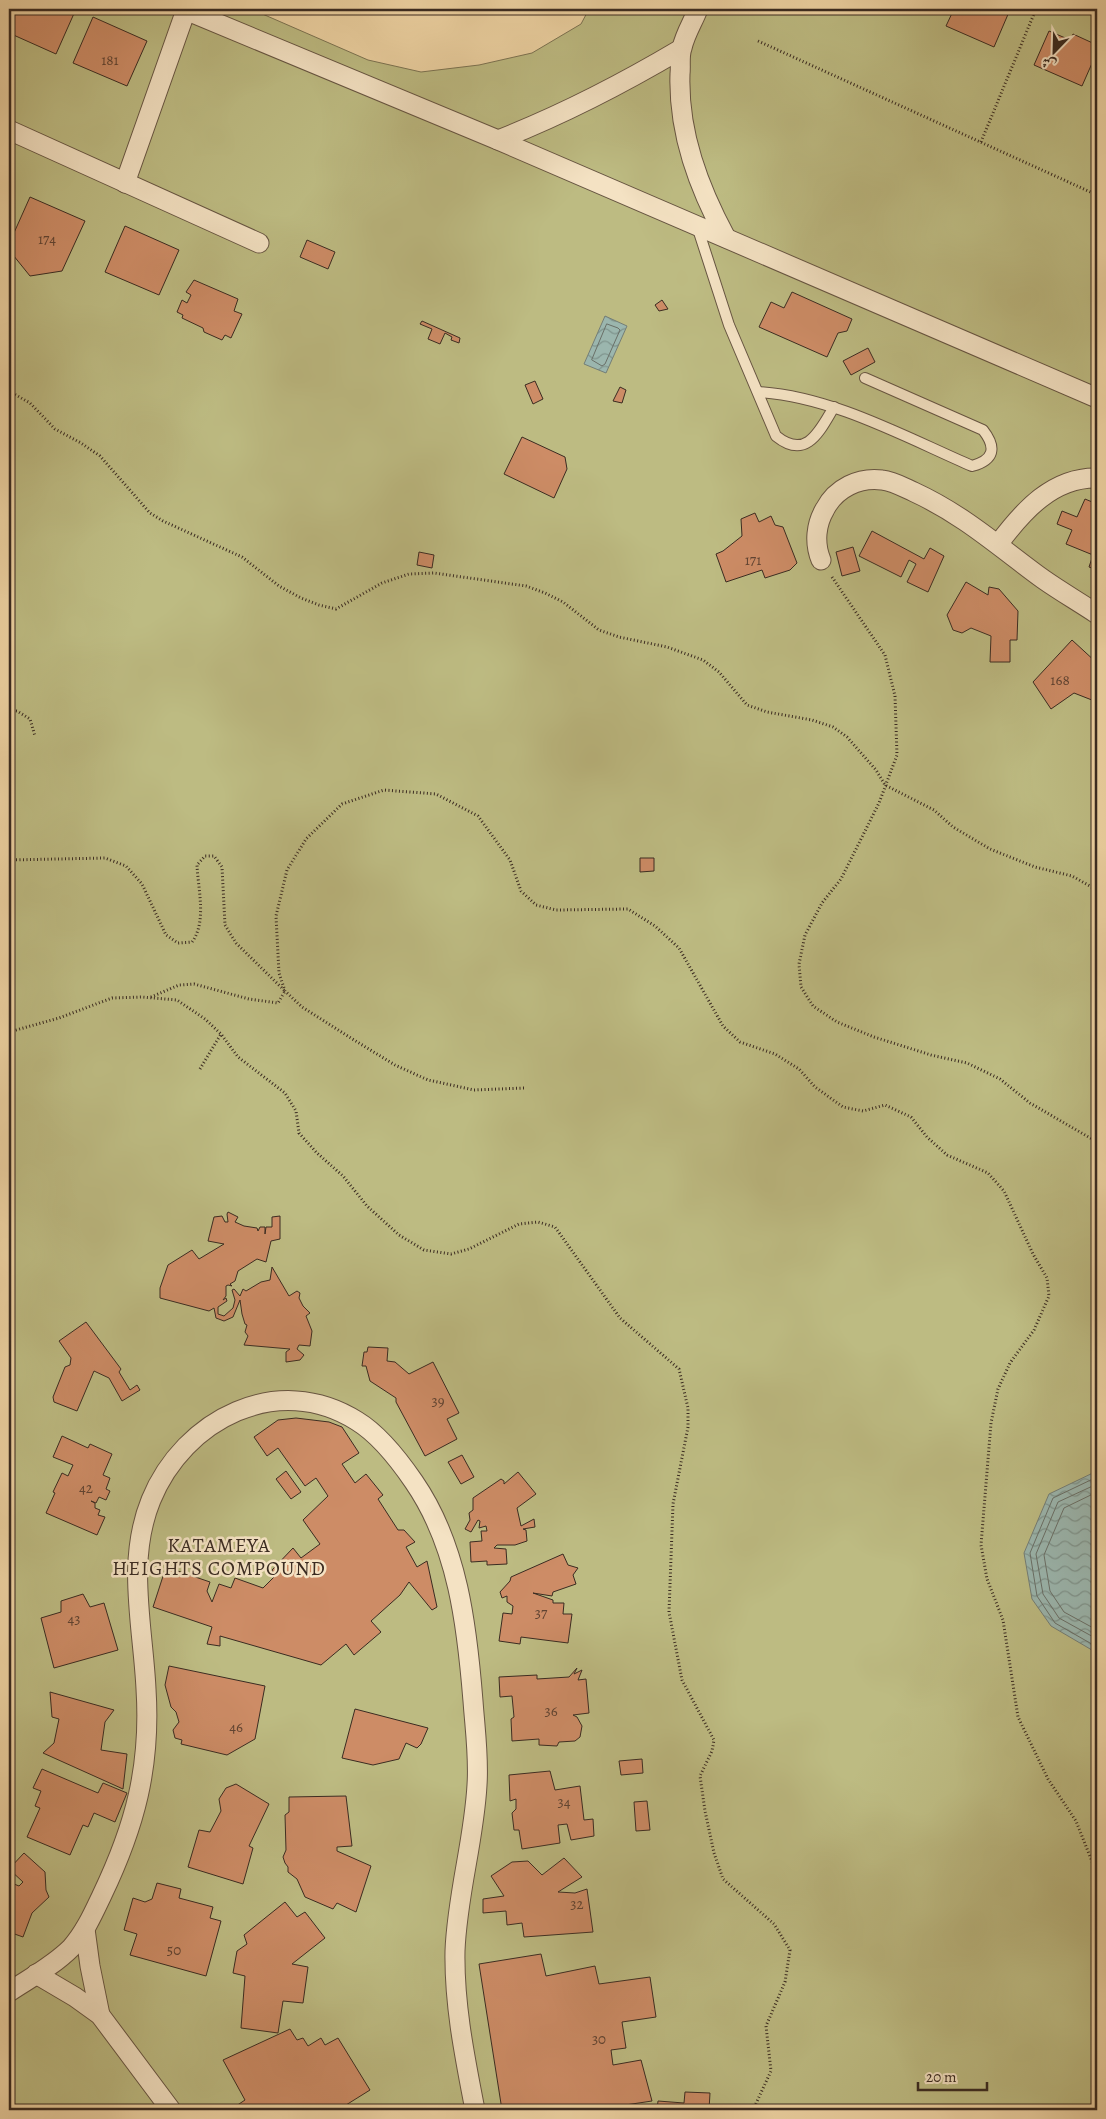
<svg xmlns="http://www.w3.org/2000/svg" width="1106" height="2119" font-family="Alegreya,Amiri,serif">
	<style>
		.green { fill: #bdbb82; stroke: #7c7352 }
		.water { fill: url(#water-waves); stroke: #747e76 }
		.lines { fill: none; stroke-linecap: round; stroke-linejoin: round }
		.shore { stroke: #6a7068; stroke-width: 1 }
		.building { fill: #cd8c66; stroke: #3a2b21 }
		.lane-casing { stroke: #675542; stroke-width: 12 }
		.street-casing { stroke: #675542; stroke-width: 21 }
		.path { stroke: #3a2b21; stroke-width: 3; stroke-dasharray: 1 2.5; stroke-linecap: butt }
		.lane { stroke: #f4e2c3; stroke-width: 10 }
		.street { stroke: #f4e2c3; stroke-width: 19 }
		.labels { text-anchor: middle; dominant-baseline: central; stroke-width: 5; stroke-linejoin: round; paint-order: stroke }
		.number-label { font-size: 15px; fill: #5f4332 }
		.quarter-label { font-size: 20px; letter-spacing: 1px; fill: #3a2b21; stroke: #f4e2c3 }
	</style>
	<defs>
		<pattern id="water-waves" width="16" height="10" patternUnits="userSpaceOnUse" patternTransform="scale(1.25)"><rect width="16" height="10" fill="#9bb6ae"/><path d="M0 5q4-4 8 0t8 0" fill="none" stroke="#7f948d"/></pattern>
	</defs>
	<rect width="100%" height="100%" fill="#eed3a3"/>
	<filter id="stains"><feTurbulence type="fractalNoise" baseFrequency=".004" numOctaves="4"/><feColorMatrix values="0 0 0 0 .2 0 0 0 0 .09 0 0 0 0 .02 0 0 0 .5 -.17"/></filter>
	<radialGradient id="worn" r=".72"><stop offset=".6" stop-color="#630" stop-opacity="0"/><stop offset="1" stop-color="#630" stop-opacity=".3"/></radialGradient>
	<polygon class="green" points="9,9 251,9 368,60 421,72 479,65 532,53 581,24 589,9 1097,9 1097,2110 9,2110"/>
	<g class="water">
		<polygon points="605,316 627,326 606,373 584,364"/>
		<polygon points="1097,1471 1097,1653 1051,1626 1032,1599 1024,1553 1049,1494"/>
	</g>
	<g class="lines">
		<g class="shore">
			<polygon points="607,324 618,328 620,330 605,364 602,366 592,360"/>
			<polyline points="1097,1477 1053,1498 1030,1553 1037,1596 1055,1623 1097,1647"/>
			<polyline points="1097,1484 1058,1502 1036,1554 1043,1594 1059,1618 1097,1639"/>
			<polyline points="1097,1492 1064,1508 1044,1555 1050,1591 1064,1612 1097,1630"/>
		</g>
	</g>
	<g class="building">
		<polygon points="12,9 76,9 56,54 9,33 9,16"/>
		<polygon points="954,9 1002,9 1009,12 994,47 946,26"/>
		<polygon points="93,17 147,41 127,86 73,63"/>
		<polygon points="1049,31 1070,40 1073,34 1097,45 1097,52 1082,86 1034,65"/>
		<polygon points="30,197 85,221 62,271 30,276 9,250 9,244"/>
		<polygon points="125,226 179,250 159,295 105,272"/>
		<polygon points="307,240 335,252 328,269 300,257"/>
		<polygon points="194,280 238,299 234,311 242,314 231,338 225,335 222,340 204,332 203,328 182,318 183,315 177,312 182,300 187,303 191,295 186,292"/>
		<polygon points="792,292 852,319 847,331 838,333 827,357 759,327 771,302 784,308"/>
		<polygon points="662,300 668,309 659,311 655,305"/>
		<polygon points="422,321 460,338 459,343 451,340 452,337 445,333 440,344 428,339 432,329 420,324"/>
		<polygon points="868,348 875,362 851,375 843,361"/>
		<polygon points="535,381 543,399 533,404 525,385"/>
		<polygon points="620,387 626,390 622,403 613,401"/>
		<polygon points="522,437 565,457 567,469 554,498 504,474"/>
		<polygon points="1085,499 1097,504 1097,570 1089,567 1093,555 1066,544 1072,530 1057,524 1062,511 1077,517"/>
		<polygon points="755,513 759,522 771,516 775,525 783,527 797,563 790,570 765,578 762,570 726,582 716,554 723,551 742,536 741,519"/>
		<polygon points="872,531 924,559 930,548 944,556 928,592 907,582 916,564 909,560 901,577 859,556"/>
		<polygon points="853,547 860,571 842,576 836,552"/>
		<polygon points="419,552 434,555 432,568 417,565"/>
		<polygon points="966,582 988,595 989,587 999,589 1018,611 1017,640 1010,640 1010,662 990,662 991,636 971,628 962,633 953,630 947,615"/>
		<polygon points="1072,640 1097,663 1097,702 1074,693 1051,709 1033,682"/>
		<polygon points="640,858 654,858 654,871 640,872"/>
		<polygon points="228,1212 238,1217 235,1222 244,1226 257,1228 258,1231 260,1227 265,1227 265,1234 266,1227 272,1227 272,1217 280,1216 280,1239 271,1241 266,1262 257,1259 238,1271 235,1281 230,1284 232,1286 228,1285 226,1286 226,1296 223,1300 226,1298 227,1301 218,1307 218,1314 224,1316 233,1308 235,1300 232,1290 234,1289 240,1296 243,1289 246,1291 261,1282 270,1280 272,1267 289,1296 297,1291 300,1293 299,1298 303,1306 310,1313 306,1316 312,1331 310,1346 299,1345 297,1349 304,1355 300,1360 286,1362 286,1352 290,1349 244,1345 248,1336 245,1332 247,1325 245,1324 242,1314 240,1300 233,1317 224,1321 216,1318 214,1308 209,1311 160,1298 160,1288 168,1265 192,1250 199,1259 224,1244 208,1241 214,1217 222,1216 225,1222 228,1222 227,1214"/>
		<polygon points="86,1322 121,1369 119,1372 130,1390 137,1385 140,1390 122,1401 109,1378 94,1371 77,1411 54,1402 53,1397 65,1367 70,1365 71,1358 59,1341"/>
		<polygon points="368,1347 388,1348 387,1361 395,1362 409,1374 433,1362 459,1413 447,1419 457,1439 425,1456 396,1402 396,1398 370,1381 366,1366 362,1366 364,1352 367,1352"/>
		<polygon points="296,1418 329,1422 342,1427 359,1453 342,1464 355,1483 366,1474 383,1495 378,1499 398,1530 404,1530 415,1542 406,1547 417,1567 427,1561 437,1607 432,1610 409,1582 400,1595 371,1621 381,1632 354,1655 346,1644 321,1665 220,1636 220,1646 207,1644 212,1627 153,1607 166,1567 210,1582 207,1591 212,1602 219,1584 231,1588 235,1578 263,1588 275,1576 272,1570 293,1548 301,1558 320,1544 303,1520 328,1496 316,1478 305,1486 278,1448 267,1456 254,1437 278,1420"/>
		<polygon points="62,1436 88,1448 90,1444 112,1454 103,1475 110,1478 106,1489 110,1491 106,1500 99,1497 96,1503 91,1501 95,1503 95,1508 100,1510 98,1515 105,1517 97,1535 46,1513 55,1493 53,1492 62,1473 68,1476 73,1465 53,1457"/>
		<polygon points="462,1455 474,1477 461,1484 448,1462"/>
		<polygon points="286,1471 301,1492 291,1499 276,1479"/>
		<polygon points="518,1472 536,1494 517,1508 521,1526 534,1519 535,1527 523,1529 526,1530 527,1541 515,1545 497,1545 494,1548 506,1549 507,1564 487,1565 487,1561 471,1562 470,1542 482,1541 481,1531 487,1531 486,1526 479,1528 480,1521 478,1520 471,1532 465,1529 470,1520 469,1513 473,1510 473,1498 501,1479 504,1481 504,1484"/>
		<polygon points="563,1554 568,1565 578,1568 573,1575 576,1584 553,1592 552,1596 533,1593 553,1600 553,1603 564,1603 563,1614 572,1614 568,1643 521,1637 520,1644 499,1641 503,1613 512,1614 513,1606 507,1602 507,1596 502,1598 500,1592 510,1581 511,1577"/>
		<polygon points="83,1594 90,1607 104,1603 118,1650 54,1668 41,1618 61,1612 61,1601"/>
		<polygon points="169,1666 265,1686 255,1739 227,1755 181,1744 182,1740 175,1738 173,1730 179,1722 176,1712 171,1707 165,1685"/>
		<polygon points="577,1668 574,1674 582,1670 578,1680 586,1679 589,1713 573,1715 577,1717 582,1726 580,1737 575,1741 559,1742 557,1746 539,1745 539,1739 512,1741 511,1719 514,1717 512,1696 500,1697 499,1677 537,1675 537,1679 569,1677"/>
		<polygon points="50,1692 114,1710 105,1722 101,1750 127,1754 123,1789 43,1753 54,1743 59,1719 52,1717"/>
		<polygon points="355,1709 428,1728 421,1744 417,1748 406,1743 399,1759 373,1765 342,1758"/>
		<polygon points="642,1759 643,1773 621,1775 619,1761"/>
		<polygon points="42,1769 98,1793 103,1783 127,1793 115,1822 94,1813 88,1827 83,1825 70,1855 27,1837 40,1808 35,1806 41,1791 33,1788"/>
		<polygon points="550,1771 555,1790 580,1786 584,1820 593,1819 594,1836 571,1840 567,1824 558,1825 560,1843 522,1849 519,1830 514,1830 512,1813 516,1809 516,1799 510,1801 509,1775"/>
		<polygon points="236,1784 269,1804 249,1846 253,1848 243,1884 188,1867 199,1830 210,1832 221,1811 219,1799 226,1788"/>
		<polygon points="346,1796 352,1846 337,1847 337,1851 371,1866 356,1912 337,1903 333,1909 305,1897 297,1879 288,1872 288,1867 285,1863 283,1857 286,1850 285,1815 289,1812 289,1797"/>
		<polygon points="647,1801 650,1830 636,1831 634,1802"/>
		<polygon points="24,1853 45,1872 46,1890 49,1897 32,1913 23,1937 9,1932 9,1934 9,1882 19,1886 23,1882 9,1869"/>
		<polygon points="564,1858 582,1877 558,1892 575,1893 587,1889 593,1932 524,1937 522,1923 507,1925 506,1911 483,1913 483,1899 504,1896 491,1876 512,1862 528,1861 542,1875"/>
		<polygon points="157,1883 181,1889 179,1898 213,1907 210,1918 221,1921 206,1976 130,1955 137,1934 124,1930 133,1898 145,1902 152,1899"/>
		<polygon points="285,1902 297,1917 305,1912 325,1938 292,1964 308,1967 303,2003 283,2001 278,2033 241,2028 245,1976 233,1973 237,1951 247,1944 244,1935"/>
		<polygon points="541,1954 546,1976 595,1966 599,1984 650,1977 656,2017 622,2022 626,2048 611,2050 613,2065 641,2060 652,2101 592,2110 502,2110 479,1964"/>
		<polygon points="290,2029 297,2040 303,2038 308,2046 321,2038 325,2045 338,2038 370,2090 338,2110 230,2110 245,2100 223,2060"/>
		<polygon points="685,2092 710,2093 709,2110 657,2110 658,2101 684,2103"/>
	</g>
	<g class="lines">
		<g class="lane-casing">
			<g id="lane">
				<path d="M697 226 729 325 776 436C807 461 820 430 834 407"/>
				<path d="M758 392C831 396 905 437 972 466 994 460 997 448 983 430L865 378"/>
			</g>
		</g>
		<g class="street-casing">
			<g id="street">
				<polyline points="183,9 498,140 1097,398"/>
				<path d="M698 9C693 22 685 34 682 48 679 56 681 66 680 74 678 133 699 188 726 238"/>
				<polyline points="9,130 259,243"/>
				<path d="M498 140C562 115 622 84 681 49"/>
				<polyline points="125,183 186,10"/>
				<path d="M999 543C1023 511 1053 477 1097 478"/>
				<path d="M821 560C814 543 816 524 825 509 836 488 859 477 882 480 893 481 905 488 914 492 964 515 999 547 1043 579 1060 591 1079 602 1097 614"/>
				<polyline points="85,1929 90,1966 100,2015"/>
				<polyline points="36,1974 75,1997 100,2015 171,2110"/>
				<path d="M9 1992C30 1978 53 1966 71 1948 85 1932 93 1914 102 1895 135 1826 151 1767 146 1689 143 1626 126 1561 151 1500 184 1419 278 1371 357 1421 380 1435 399 1460 414 1482 458 1546 467 1626 473 1701 475 1729 479 1757 477 1785 474 1841 457 1895 455 1951 454 2005 465 2058 475 2110"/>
			</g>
		</g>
		<g class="path">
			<polyline points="758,41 1097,195"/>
			<polyline points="981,142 1036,9"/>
			<polyline points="9,391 30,403 55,429 81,443 100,456 150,513 163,521 242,557 279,586 301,598 319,605 336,609 382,583 409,574 434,573 526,586 545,593 563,602 599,630 619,637 667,647 703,660 719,672 747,705 767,712 812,720 833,727 847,737 876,770 885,785 934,810 953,827 990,849 1035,867 1072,876 1097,890"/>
			<polyline points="832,577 885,655 895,696 897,755 879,803 841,879 822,903 805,935 799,964 801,987 813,1006 837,1022 874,1037 931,1055 967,1063 1000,1079 1030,1103 1097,1142"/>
			<polyline points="9,710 17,711 30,719 35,736"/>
			<path d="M9 860 105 858 126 866 142 884 166 935 178 943 192 942C207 922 198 889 197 865L205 856H214L222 867 225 925 236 943 285 991 278 1003 249 999 194 984 179 985 151 997"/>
			<polyline points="9,1032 59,1018 112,998 142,997 177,1000 205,1019 221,1034 238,1057 285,1093 296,1111 299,1133 317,1153 343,1176 367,1206 399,1235 424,1250 451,1254 469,1249 519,1224 538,1222 555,1227 620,1318 679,1369 688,1408 688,1427 673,1504 669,1612 682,1680 714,1740 712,1751 700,1776 705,1811 714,1853 723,1879 774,1924 790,1950 785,1982 766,2026 771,2071 753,2110"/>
			<polyline points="200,1069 221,1034"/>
			<polyline points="524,1088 474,1090 428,1080 395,1065 354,1040 302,1007 285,991 279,973 276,916 287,870 306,839 342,804 384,790 436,794 478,816 510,860 521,891 536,905 556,910 628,909 655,926 679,948 723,1026 740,1042 775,1054 799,1069 815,1087 843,1107 863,1111 885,1105 911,1117 927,1137 947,1155 988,1173 1004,1191 1033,1254 1047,1278 1049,1296 1034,1330 1010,1363 998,1389 991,1423 981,1545 987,1579 1003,1620 1018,1717 1048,1779 1076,1821 1097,1874"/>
		</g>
		<use href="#lane" class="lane"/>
		<use href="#street" class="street"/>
	</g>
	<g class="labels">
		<g class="number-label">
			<text x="110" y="60">181</text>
			<text x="47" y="239">174</text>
			<text x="753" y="560">171</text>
			<text x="1060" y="680">168</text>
			<text x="438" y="1401">39</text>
			<text x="86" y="1488">42</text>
			<text x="541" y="1613">37</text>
			<text x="74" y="1619">43</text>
			<text x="551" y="1711">36</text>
			<text x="236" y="1727">46</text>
			<text x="564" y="1802">34</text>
			<text x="577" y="1904">32</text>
			<text x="174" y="1950">50</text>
			<text x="599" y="2039">30</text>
		</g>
		<g class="quarter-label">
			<text x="219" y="1545">KATAMEYA<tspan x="219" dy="23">HEIGHTS COMPOUND</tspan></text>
		</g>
	</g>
	<rect width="1106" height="2119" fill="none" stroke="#eed3a3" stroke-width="30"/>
	<rect x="10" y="10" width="1086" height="2099" fill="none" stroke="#3a2b21" stroke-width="2.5"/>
	<rect x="15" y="15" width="1076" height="2089" fill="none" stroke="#3a2b21"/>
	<g transform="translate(1054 52) rotate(203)" stroke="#f4e2c3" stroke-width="4" paint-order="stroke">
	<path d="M0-4L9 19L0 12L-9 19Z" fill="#3a2b21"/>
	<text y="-8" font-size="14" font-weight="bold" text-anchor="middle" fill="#3a2b21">ش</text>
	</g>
	<path d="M918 2082v8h69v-8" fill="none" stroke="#3a2b21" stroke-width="2.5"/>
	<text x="926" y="2082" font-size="15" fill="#3a2b21" stroke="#f4e2c3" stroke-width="4" paint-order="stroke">20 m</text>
	<rect width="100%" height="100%" filter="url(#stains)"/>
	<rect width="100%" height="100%" fill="url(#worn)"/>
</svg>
